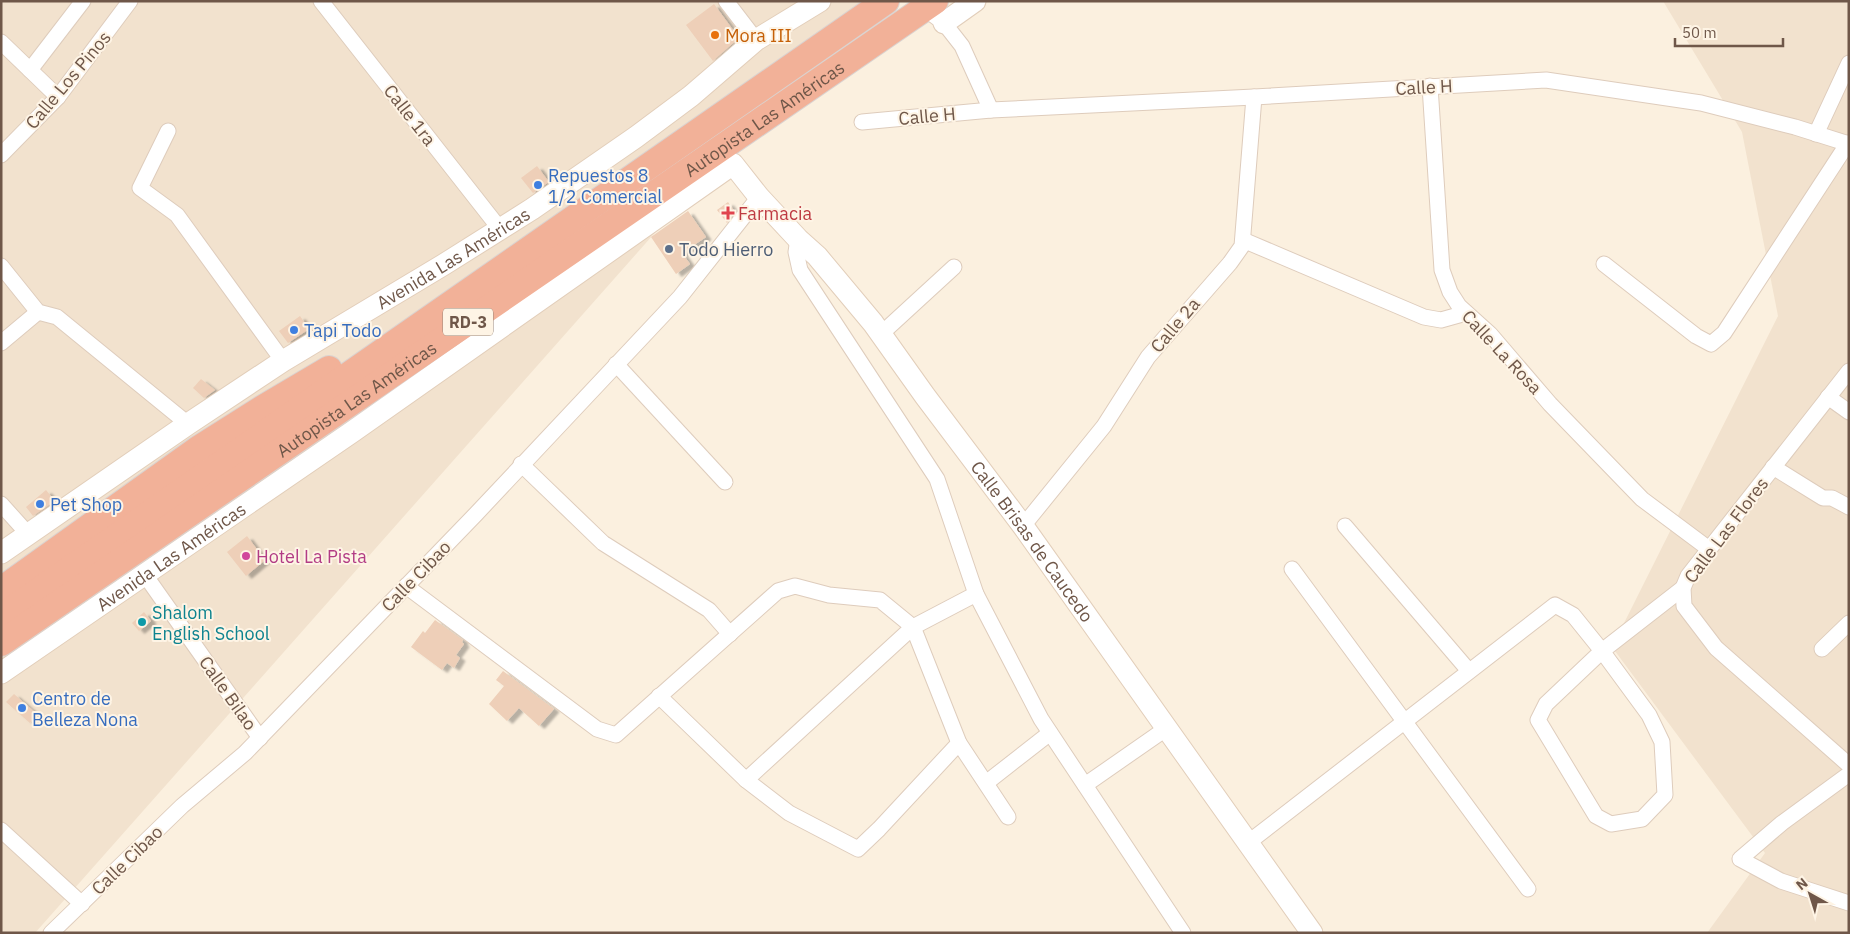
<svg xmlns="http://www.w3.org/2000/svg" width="1850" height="934" font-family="'IBM Plex Sans',sans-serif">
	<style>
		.residential { fill: #f2e2ce }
		.building { fill: #eecfb8; filter: url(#shadow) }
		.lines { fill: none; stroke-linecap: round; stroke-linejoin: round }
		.street-casing { stroke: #deccbc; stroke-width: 17 }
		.secondary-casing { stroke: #e2ceba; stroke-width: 23 }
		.highway-casing { stroke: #dad3d0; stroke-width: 28 }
		.street { stroke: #fff; stroke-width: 15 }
		.secondary { stroke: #fff; stroke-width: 21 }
		.highway { stroke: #f2b198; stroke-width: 26 }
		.food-dot { fill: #e8710a; stroke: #fef4e5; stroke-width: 2 }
		.shop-dot { fill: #3f7fe0; stroke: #fef4e5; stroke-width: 2 }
		.health-dot { fill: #e0444e; stroke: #fef4e5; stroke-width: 2 }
		.service-dot { fill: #5c6f8a; stroke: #fef4e5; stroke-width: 2 }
		.hotel-dot { fill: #d1479c; stroke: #fef4e5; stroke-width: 2 }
		.culture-dot { fill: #0f9aa8; stroke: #fef4e5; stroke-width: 2 }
		.labels { text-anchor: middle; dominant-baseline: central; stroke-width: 4; stroke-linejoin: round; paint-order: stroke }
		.shield { fill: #fef4e5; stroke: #9a8678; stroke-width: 1 }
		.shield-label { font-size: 16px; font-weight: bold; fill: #6f5749 }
		.food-label { font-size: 18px; fill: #c56008; stroke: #fef4e5; text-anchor: start }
		.street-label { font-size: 18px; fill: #6f5749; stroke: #fef4e5 }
		.shop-label { font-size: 18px; fill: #366cbe; stroke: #fef4e5; text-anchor: start }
		.health-label { font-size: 18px; fill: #be3a42; stroke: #fef4e5; text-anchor: start }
		.service-label { font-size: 18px; fill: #4e5e75; stroke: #fef4e5; text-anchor: start }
		.hotel-label { font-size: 18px; fill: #b23c85; stroke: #fef4e5; text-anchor: start }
		.culture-label { font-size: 18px; fill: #0d838f; stroke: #fef4e5; text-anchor: start }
	</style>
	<defs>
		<filter id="shadow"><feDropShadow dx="5.5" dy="3" stdDeviation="1" flood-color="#0004"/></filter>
	</defs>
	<rect width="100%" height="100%" fill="#fbf0df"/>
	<g class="residential">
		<polygon points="1,1 872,1 838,26 35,933 1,933"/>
		<polygon points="1663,1 1849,1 1849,933 1707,933 1765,853 1612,647 1778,316 1742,132"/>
	</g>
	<g class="building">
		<polygon points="714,4 739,38 713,61 686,25"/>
		<polygon points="537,166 549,182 533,193 521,178"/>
		<polygon points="728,202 735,212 727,223 717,210"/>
		<polygon points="688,211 706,237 682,253 690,264 676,274 651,237"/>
		<polygon points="300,316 309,329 288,343 279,331"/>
		<polygon points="201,379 215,390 204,398 193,388"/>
		<polygon points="46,490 55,501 33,516 26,507"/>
		<polygon points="247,536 265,560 246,576 227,552"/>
		<polygon points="144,612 151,621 139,631 132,623"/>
		<polygon points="435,620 463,640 462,642 464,644 456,655 460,658 454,668 447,663 442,670 411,647 423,631 425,633"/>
		<polygon points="503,671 554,709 539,726 519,708 507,721 489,704 504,686 496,680"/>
		<polygon points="14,694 37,714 30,723 6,702"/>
	</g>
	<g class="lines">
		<g class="street-casing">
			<g id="street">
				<polyline points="321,1 500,229"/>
				<polyline points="726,1 756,40"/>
				<polyline points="924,8 944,23 962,46 991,110"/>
				<polyline points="1,42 58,97"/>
				<polyline points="30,70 83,1"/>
				<polyline points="1430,86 1442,270 1450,292 1459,306 1490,334 1550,404 1642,499 1709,549"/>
				<polyline points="862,122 991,110 1254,97 1546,80 1701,103 1795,127 1849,144"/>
				<polyline points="168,131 140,188 177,215 283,361"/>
				<polyline points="1816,134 1849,63"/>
				<polyline points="1,155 58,97 130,1"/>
				<polyline points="798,239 796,252 800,270 937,479 976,594 1041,719 1183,933"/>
				<polyline points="1243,240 1424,317 1441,320 1466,313"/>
				<polyline points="1604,264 1696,336 1711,344 1724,333 1848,143"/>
				<polyline points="1,266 38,312 57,317 188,424"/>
				<polyline points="881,334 954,267"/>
				<polyline points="1,343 38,312"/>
				<polyline points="616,364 725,482"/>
				<polyline points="1849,371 1688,576 1683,588 1684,606 1716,648 1849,765"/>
				<polyline points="1828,397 1849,412"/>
				<polyline points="521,464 603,543 709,610 730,634"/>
				<polyline points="1773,467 1823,498 1832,498 1849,507"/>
				<polyline points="1,504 28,534"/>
				<polyline points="1023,526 1104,426 1148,357 1230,263 1242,246 1254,97"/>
				<polyline points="1345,526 1469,671"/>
				<polyline points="1292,569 1528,889"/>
				<polyline points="145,575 260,738"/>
				<polyline points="406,586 597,729 616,735 778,591 795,586 829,595 880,600 913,627 959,743 1008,817"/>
				<polyline points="1822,649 1849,623"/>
				<polyline points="659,696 746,780 789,813 858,849 879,829 959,743"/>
				<polyline points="1849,774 1782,823 1740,859 1781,881 1849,903"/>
				<polyline points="746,780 913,627 976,594"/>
				<polyline points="986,783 1050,733"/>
				<polyline points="1085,785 1167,728"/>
				<polyline points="1,830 82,904"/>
				<polyline points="1249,842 1555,605 1573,615 1598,646 1602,651 1649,715 1662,742 1665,795 1642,819 1611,824 1596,816 1538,720 1546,704 1602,651 1683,588"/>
				<polyline points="51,933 182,806 245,753 476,514 680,297 759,197"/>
			</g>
		</g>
		<g class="secondary-casing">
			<g id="secondary">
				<polyline points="944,23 975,1"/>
				<path id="s1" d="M1 553 188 424 283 361 443 265 532 209 636 137 691 96 756 40 820 1"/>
				<path id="s2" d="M1 673 352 432 733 164 759 197 798 239 817 256 873 323 925 396 1023 526 1312 933"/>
			</g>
		</g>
		<g class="highway-casing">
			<g id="highway">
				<polyline points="1,590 198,449 263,408 329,369"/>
				<polyline points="1,617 886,1"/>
				<path id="s3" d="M1 643 935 1"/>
			</g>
		</g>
		<use href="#street" class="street"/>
		<use href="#secondary" class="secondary"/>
		<use href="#highway" class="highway"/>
	</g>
	<circle class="food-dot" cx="715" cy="35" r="5"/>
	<g class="shop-dot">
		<circle cx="538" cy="185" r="5"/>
		<circle cx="294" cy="330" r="5"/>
		<circle cx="40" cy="504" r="5"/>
		<circle cx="22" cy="708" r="5"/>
	</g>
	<path class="health-dot" d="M725.5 205.5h5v5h5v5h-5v5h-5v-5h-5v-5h5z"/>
	<circle class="service-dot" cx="669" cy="249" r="5"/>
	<circle class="hotel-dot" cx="246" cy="556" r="5"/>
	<circle class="culture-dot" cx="142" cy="622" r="5"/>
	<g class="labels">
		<rect class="shield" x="443" y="308.5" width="50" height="27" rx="4"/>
		<g class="shield-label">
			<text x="468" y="322">RD-3</text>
		</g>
		<g class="food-label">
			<text x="725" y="35">Mora III</text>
		</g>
		<g class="street-label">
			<text transform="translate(68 80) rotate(-50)">Calle Los Pinos</text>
			<text transform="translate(1424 87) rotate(-3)">Calle H</text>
			<text transform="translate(410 115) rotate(52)">Calle 1ra</text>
			<text transform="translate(927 116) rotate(-5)">Calle H</text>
			<text stroke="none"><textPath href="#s3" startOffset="926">Autopista Las Américas</textPath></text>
			<text stroke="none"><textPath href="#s1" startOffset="540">Avenida Las Américas</textPath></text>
			<text transform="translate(1175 325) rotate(-50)">Calle 2a</text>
			<text transform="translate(1502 352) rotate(47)">Calle La Rosa</text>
			<text stroke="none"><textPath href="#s3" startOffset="431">Autopista Las Américas</textPath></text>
			<text transform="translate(1726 530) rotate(-53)">Calle Las Flores</text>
			<text stroke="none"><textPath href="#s2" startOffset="1374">Calle Brisas de Caucedo</textPath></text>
			<text stroke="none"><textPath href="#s2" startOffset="206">Avenida Las Américas</textPath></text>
			<text transform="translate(416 576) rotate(-46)">Calle Cibao</text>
			<text transform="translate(228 693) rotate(55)">Calle Bilao</text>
			<text transform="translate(127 860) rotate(-44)">Calle Cibao</text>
		</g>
		<g class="shop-label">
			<text x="548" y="175">Repuestos 8<tspan x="548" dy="21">1/2 Comercial</tspan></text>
			<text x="304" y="330">Tapi Todo</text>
			<text x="50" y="504">Pet Shop</text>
			<text x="32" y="698">Centro de<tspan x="32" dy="21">Belleza Nona</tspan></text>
		</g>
		<g class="health-label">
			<text x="738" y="213">Farmacia</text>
		</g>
		<g class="service-label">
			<text x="679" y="249">Todo Hierro</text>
		</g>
		<g class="hotel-label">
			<text x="256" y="556">Hotel La Pista</text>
		</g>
		<g class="culture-label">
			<text x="152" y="612">Shalom<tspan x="152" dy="21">English School</tspan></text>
		</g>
	</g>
	<rect width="1850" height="934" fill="none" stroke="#6f5749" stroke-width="5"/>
	<g transform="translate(1810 894) rotate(321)" stroke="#fef4e5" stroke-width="4" paint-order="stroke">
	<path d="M0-4L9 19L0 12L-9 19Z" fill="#6f5749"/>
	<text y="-8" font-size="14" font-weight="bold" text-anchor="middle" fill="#6f5749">N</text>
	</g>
	<path d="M1675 38v8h108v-8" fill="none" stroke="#6f5749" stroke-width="2.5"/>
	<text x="1682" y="38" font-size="15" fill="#6f5749" stroke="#fef4e5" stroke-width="4" paint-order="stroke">50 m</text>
</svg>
